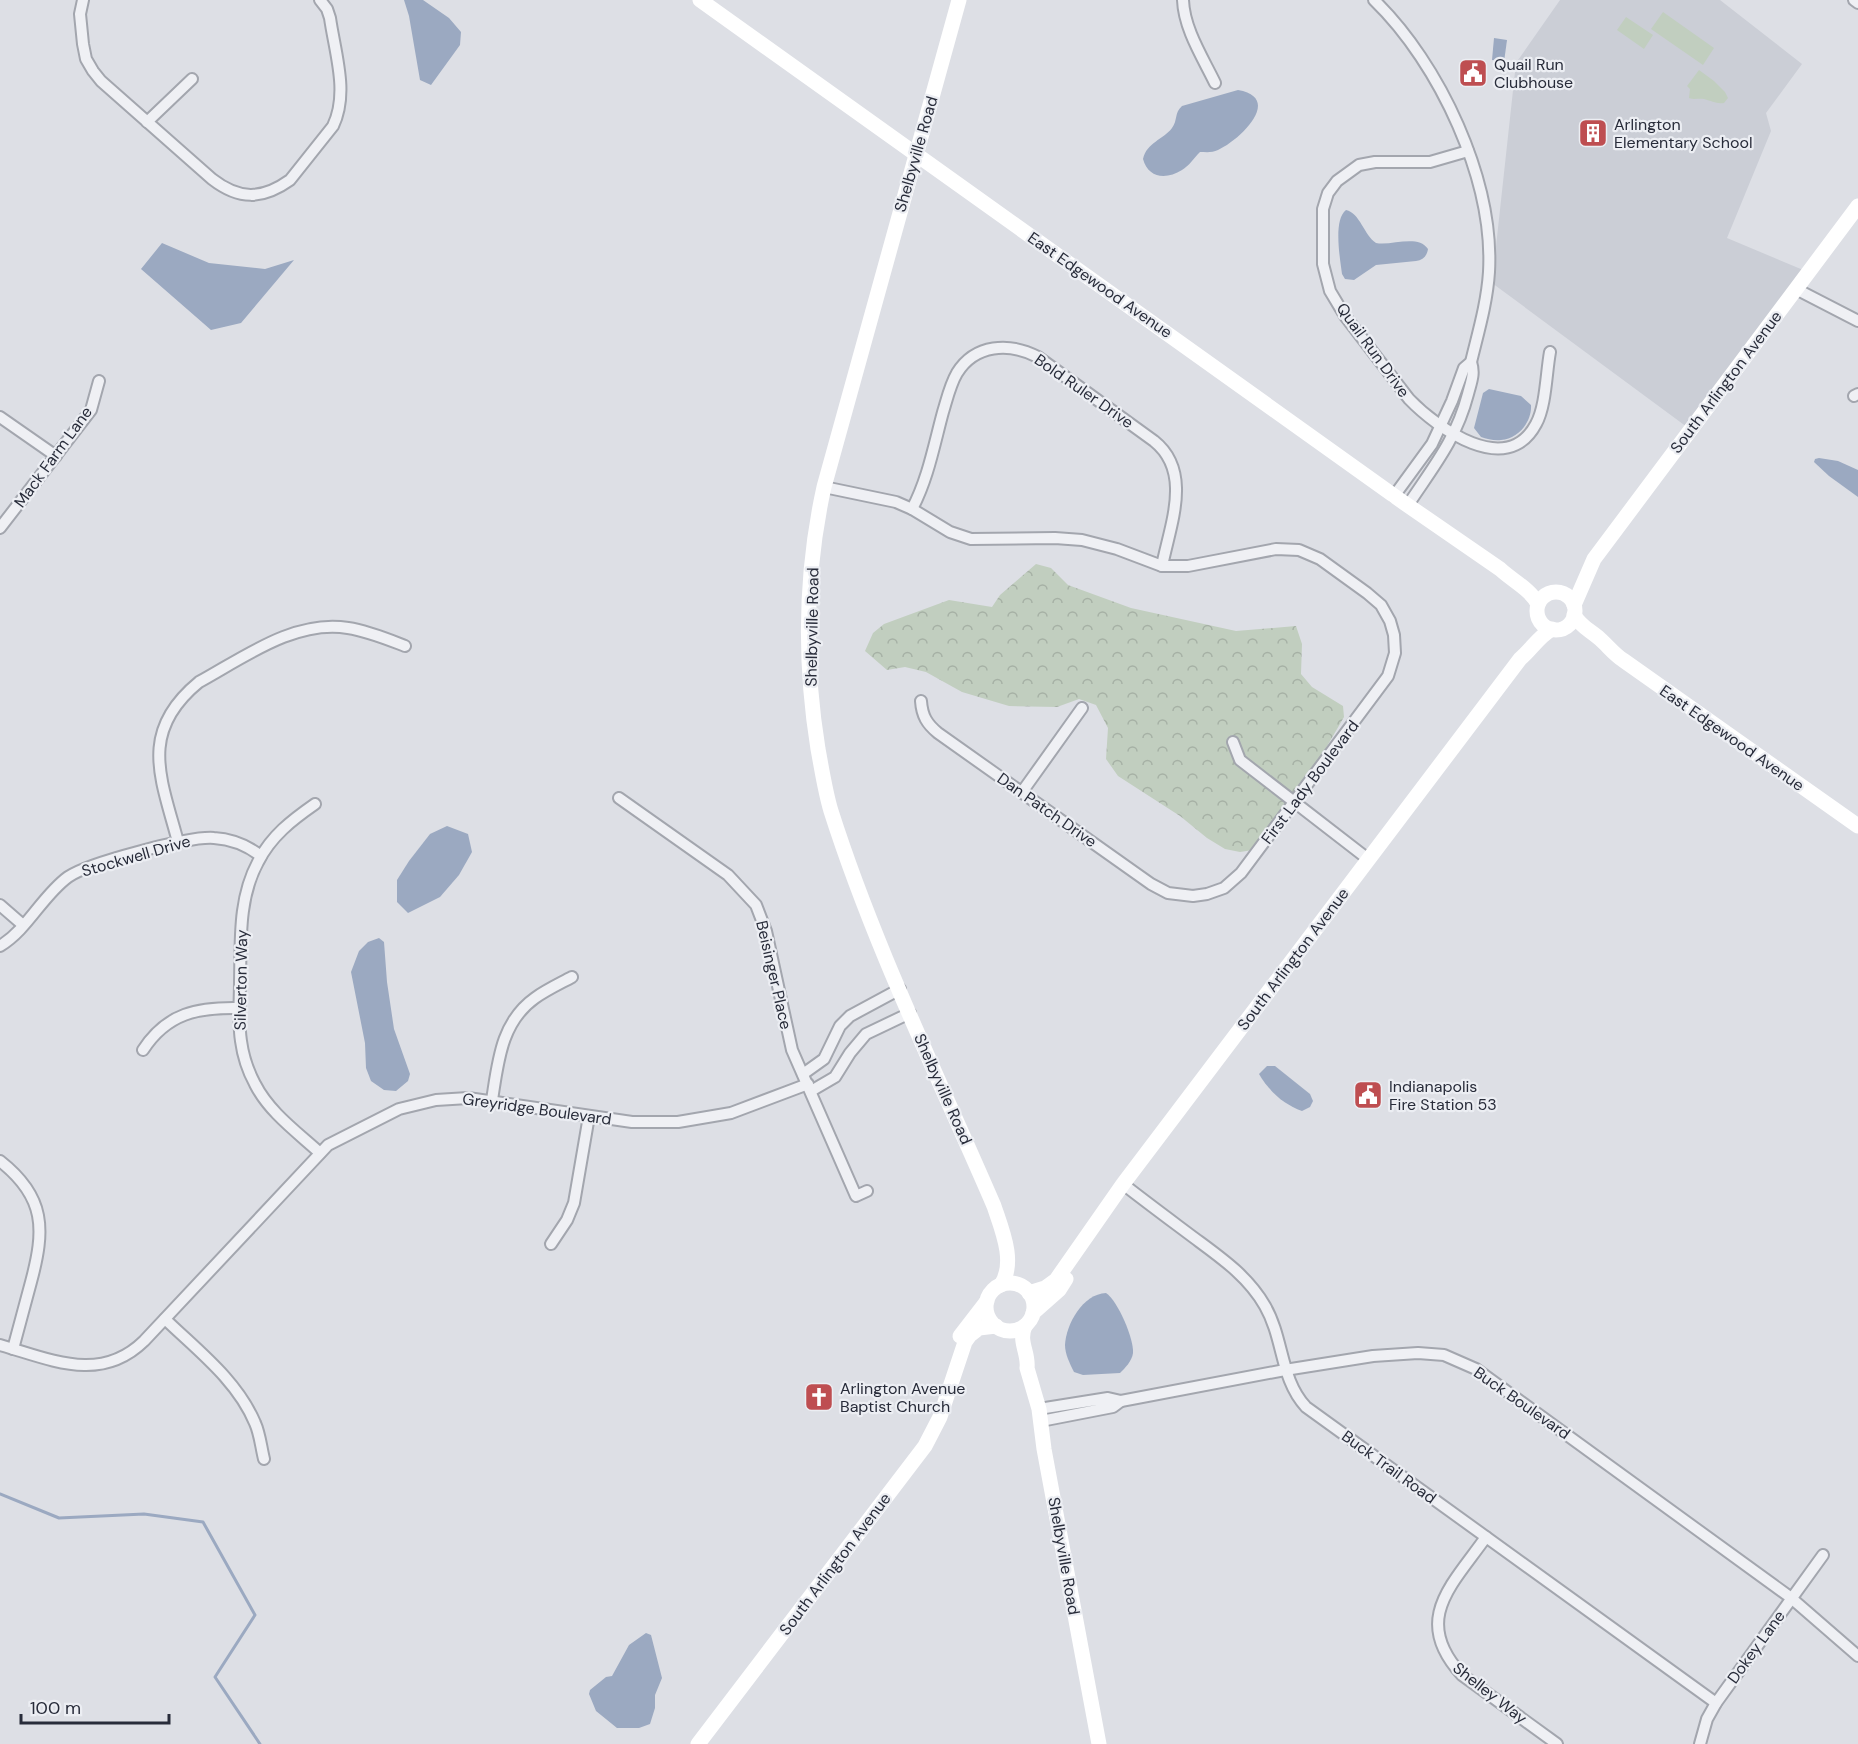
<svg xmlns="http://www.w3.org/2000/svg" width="1858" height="1744" font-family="'DM Sans',sans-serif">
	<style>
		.built { fill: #cbced6 }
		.forest { fill: url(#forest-crowns) }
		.park { fill: #c1cebf }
		.water { fill: #9ba9c1 }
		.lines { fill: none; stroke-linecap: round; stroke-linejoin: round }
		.stream { stroke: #9ba9c1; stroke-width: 3 }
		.street-casing { stroke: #a3a6ae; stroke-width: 14 }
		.street { stroke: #eff0f4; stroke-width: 10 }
		.secondary { stroke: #fff; stroke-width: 15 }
		.labels { text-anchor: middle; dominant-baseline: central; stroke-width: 4.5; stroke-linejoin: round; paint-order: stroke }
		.poi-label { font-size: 16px; fill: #282c3a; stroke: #eceef3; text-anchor: start }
		.street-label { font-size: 16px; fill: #282c3a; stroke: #eceef3 }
	</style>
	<defs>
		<pattern id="forest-crowns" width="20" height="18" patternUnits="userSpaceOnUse" patternTransform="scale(1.5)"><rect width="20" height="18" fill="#c1cebf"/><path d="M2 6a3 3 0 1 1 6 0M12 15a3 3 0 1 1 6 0" fill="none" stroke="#a6b1a5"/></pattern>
	</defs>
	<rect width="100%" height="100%" fill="#dddfe5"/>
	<polygon class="built" points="1560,0 1720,0 1802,64 1766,113 1771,131 1727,238 1808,272 1691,430 1492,283 1516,63"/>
	<polygon class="forest" points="1036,564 1051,568 1068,585 1131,608 1236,631 1296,626 1302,644 1301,674 1312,687 1343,706 1344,717 1294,803 1259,849 1240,852 1225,849 1207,838 1180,816 1118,776 1106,759 1108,728 1096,705 1079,699 1057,707 1009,706 962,692 926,672 905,667 887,670 865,651 873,633 884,624 949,600 992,607 1000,595"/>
	<g class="park">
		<polygon points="1663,12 1714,48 1703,65 1651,29"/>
		<polygon points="1626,17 1653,35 1644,49 1617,30"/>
		<path d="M1699 70 1714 81 1725 92 1728 98 1724 103C1716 104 1712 101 1704 99 1698 98 1695 100 1689 98L1690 89 1687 86Z"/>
	</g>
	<g class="water">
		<polygon points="404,0 423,0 449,18 461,32 460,45 431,85 420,80 409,16"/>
		<polygon points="1494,38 1507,40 1504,62 1492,60"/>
		<path d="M1238 90C1284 98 1239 141 1218 150 1212 153 1206 152 1200 152 1194 158 1189 166 1182 170 1166 180 1148 178 1143 159 1147 142 1163 140 1172 128 1178 120 1174 113 1182 106Z"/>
		<path d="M1346 210C1360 213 1364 235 1376 243 1392 246 1418 234 1428 249 1427 256 1423 260 1416 261L1376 265 1354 280 1345 279 1342 274C1340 258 1333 220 1346 210Z"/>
		<polygon points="162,243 209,263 265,269 294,260 241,323 211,330 141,269"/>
		<path d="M1489 389 1521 396 1531 405C1532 422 1518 439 1501 440 1495 441 1487 439 1481 437L1474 428 1483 393Z"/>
		<polygon points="1819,458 1838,461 1858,470 1858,497 1829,476 1814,462 1815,459"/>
		<polygon points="447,826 468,834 472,852 459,875 440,897 408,913 397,902 397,880 409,861 430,834"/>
		<polygon points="379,938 384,942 387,982 394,1029 410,1074 408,1081 396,1091 384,1090 371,1081 366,1068 365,1043 351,972 359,951 368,942"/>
		<path d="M1267 1066H1275L1310 1094 1313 1101 1310 1107 1302 1111C1283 1104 1269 1091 1259 1074Z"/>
		<path d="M1106 1293C1118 1301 1134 1339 1133 1353 1132 1361 1125 1368 1120 1373L1083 1375 1074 1372C1070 1364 1065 1354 1065 1345 1066 1324 1083 1294 1106 1293Z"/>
		<polygon points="646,1633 651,1635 662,1678 655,1695 655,1708 650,1724 639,1728 617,1728 596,1711 589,1694 590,1690 606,1677 612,1676 629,1645"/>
	</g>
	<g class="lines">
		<polyline class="stream" points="0,1494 59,1518 144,1514 203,1522 255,1615 215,1677 260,1744"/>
		<g class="street-casing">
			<g id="street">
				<path d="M83 0 80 14 83 44 86 59 93 71 101 81 212 179C239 200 262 200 290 180L333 126C349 93 335 53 330 18L327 9 320 0"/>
				<path d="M1183 0C1184 29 1203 58 1215 83"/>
				<path d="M1374 0C1440 64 1494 180 1489 272 1487 303 1478 333 1471 362L1464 368 1452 401 1432 444 1394 496"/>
				<polyline points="1854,0 1858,3"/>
				<polyline points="147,122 192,79"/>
				<path d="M1468 151 1430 162H1375L1359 165 1337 181 1328 193 1323 209V264L1330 291 1345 316 1409 399C1437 428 1507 479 1536 424 1546 406 1546 374 1550 352"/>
				<polyline points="1796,289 1858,321"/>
				<polyline points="1854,396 1858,394"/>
				<polyline points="0,417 56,456"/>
				<path d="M824 487 896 502 912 509 950 532 971 539 1055 538 1082 540 1117 549 1162 566H1188L1276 549 1299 550 1320 559 1367 593 1381 605 1390 621 1394 635 1395 653 1388 676 1241 873 1224 888 1207 894 1193 896 1168 893 1151 884 938 733C927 724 922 716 921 701"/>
				<path d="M1408 505C1433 467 1456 440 1468 394 1471 382 1475 374 1471 362"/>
				<path d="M912 509C928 479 934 445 943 412 947 399 950 385 957 373 975 344 1009 342 1038 357L1154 441C1193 472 1170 525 1162 566"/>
				<polyline points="0,528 91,410 99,381"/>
				<polyline points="1233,742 1240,760 1368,859"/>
				<polyline points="1022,792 1082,708"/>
				<polyline points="619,798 728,875 756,905 766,931 792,1050 856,1196 867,1191"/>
				<path d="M315 804C292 820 271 836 258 862 238 899 241 941 240 982 240 1001 238 1022 241 1041 243 1056 248 1071 255 1084 269 1112 297 1132 320 1153"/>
				<path d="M178 842C161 778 138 732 199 682 243 658 295 619 348 628 368 631 387 639 405 646"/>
				<polyline points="0,905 23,925"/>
				<path d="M0 946C28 929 42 896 68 877 88 863 190 836 214 838 231 839 248 846 261 856"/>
				<path d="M143 1050C167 1013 198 1007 240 1008"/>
				<polyline points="803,1074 824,1059 840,1026 850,1016 900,989"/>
				<polyline points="811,1091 835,1077 850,1053 866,1034 910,1013"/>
				<path d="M492 1100C498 1062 501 1022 535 998 546 990 559 984 572 977"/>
				<path d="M0 1161C46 1197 45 1230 31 1282 25 1304 19 1327 13 1349"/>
				<path d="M1123 1184C1146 1202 1169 1219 1193 1237 1220 1257 1248 1276 1265 1306 1284 1339 1280 1379 1306 1407L1716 1703"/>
				<polyline points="551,1244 567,1220 574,1203 589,1116"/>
				<path d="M165 1319C197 1350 237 1380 255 1423 260 1434 261 1447 264 1459"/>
				<path d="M0 1345C50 1359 100 1384 144 1341L328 1145 399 1109 436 1100 468 1098 632 1122H678L731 1113 808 1084"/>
				<polyline points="1121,1401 1285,1370 1373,1356 1418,1353 1444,1355 1476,1369 1790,1597 1858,1656"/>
				<polyline points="1039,1409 1108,1398 1121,1401 1113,1407 1041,1421"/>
				<path d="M1486 1537C1452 1585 1411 1620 1462 1675L1557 1744"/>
				<polyline points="1700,1744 1707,1719 1716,1703 1823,1555"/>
			</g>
		</g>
		<use href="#street" class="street"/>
		<g class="secondary">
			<path d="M700 0 1400 500 1500 569C1513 581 1530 589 1538 604"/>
			<path d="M959 0 824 487C805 573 804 662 818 749 822 770 825 791 831 811 874 946 938 1076 994 1206 1002 1230 1016 1262 1001 1285"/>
			<circle cx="1556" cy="611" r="19"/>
			<polyline points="1574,605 1594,559 1858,206"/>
			<path d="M1574 615C1581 627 1590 630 1600 639 1608 646 1614 654 1623 660L1858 826"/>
			<circle cx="1010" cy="1307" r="24"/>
			<path d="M1029 1293 1045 1288 1056 1280 1123 1184 1520 659C1532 649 1538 637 1552 629"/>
			<polyline points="1033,1313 1059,1290 1066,1279"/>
			<path d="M1025 1326C1018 1342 1029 1353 1027 1368L1039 1409 1044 1449 1099 1744"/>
			<polyline points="960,1336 987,1301"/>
			<polyline points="698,1744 925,1446 940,1417 965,1342 970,1335 979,1328 996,1326"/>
		</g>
	</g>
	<defs>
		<g id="civic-square" transform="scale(1.5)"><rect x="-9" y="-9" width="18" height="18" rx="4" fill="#be4e51" stroke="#eceef3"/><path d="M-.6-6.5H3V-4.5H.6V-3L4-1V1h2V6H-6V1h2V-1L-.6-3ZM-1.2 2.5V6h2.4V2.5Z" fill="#fff"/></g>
		<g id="building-square" transform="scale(1.5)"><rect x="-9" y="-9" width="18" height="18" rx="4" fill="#be4e51" stroke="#eceef3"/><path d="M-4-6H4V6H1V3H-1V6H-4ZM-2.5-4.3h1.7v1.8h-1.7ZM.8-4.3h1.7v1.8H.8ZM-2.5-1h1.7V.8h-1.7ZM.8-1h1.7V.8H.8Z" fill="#fff"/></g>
		<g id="church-square" transform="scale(1.5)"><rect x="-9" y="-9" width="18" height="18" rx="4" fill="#be4e51" stroke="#eceef3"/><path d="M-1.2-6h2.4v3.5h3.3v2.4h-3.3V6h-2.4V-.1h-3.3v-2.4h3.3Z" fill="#fff"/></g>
	</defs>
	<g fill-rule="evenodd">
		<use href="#civic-square" x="1473" y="73"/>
		<use href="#building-square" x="1593" y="133"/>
		<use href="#civic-square" x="1368" y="1095"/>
		<use href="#church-square" x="819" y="1397"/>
	</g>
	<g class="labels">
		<g class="poi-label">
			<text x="1494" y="64">Quail Run<tspan x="1494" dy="18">Clubhouse</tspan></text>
			<text x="1614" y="124">Arlington<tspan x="1614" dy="18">Elementary School</tspan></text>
			<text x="1389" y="1086">Indianapolis<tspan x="1389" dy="18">Fire Station 53</tspan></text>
			<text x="840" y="1388">Arlington Avenue<tspan x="840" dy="18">Baptist Church</tspan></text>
		</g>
		<g class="street-label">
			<text transform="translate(916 154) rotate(-74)">Shelbyville Road</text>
			<text transform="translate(1100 285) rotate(35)">East Edgewood Avenue</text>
			<text transform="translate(1373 350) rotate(54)">Quail Run Drive</text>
			<text transform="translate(1726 382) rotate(-53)">South Arlington Avenue</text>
			<text transform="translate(1084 391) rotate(35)">Bold Ruler Drive</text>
			<text transform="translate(53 457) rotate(-54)">Mack Farm Lane</text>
			<text transform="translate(812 627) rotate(-89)">Shelbyville Road</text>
			<text transform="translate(1732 738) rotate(35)">East Edgewood Avenue</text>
			<text transform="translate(1310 782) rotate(-53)">First Lady Boulevard</text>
			<text transform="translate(1047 810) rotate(35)">Dan Patch Drive</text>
			<text transform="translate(136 856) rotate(-16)">Stockwell Drive</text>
			<text transform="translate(1293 959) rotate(-53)">South Arlington Avenue</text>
			<text transform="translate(774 975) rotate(77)">Beisinger Place</text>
			<text transform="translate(241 980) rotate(-89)">Silverton Way</text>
			<text transform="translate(943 1089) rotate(66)">Shelbyville Road</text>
			<text transform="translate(537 1109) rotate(8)">Greyridge Boulevard</text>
			<text transform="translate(1522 1403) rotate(35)">Buck Boulevard</text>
			<text transform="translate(1389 1467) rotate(36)">Buck Trail Road</text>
			<text transform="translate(1064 1556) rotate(80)">Shelbyville Road</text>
			<text transform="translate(835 1564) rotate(-53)">South Arlington Avenue</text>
			<text transform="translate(1756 1647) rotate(-54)">Dokey Lane</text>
			<text transform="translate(1490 1693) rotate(38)">Shelley Way</text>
		</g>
	</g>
	<path d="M21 1714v9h148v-9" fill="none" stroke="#282c3a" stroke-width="3"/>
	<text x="30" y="1714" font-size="18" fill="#282c3a" stroke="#eceef3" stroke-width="4.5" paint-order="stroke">100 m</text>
</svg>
